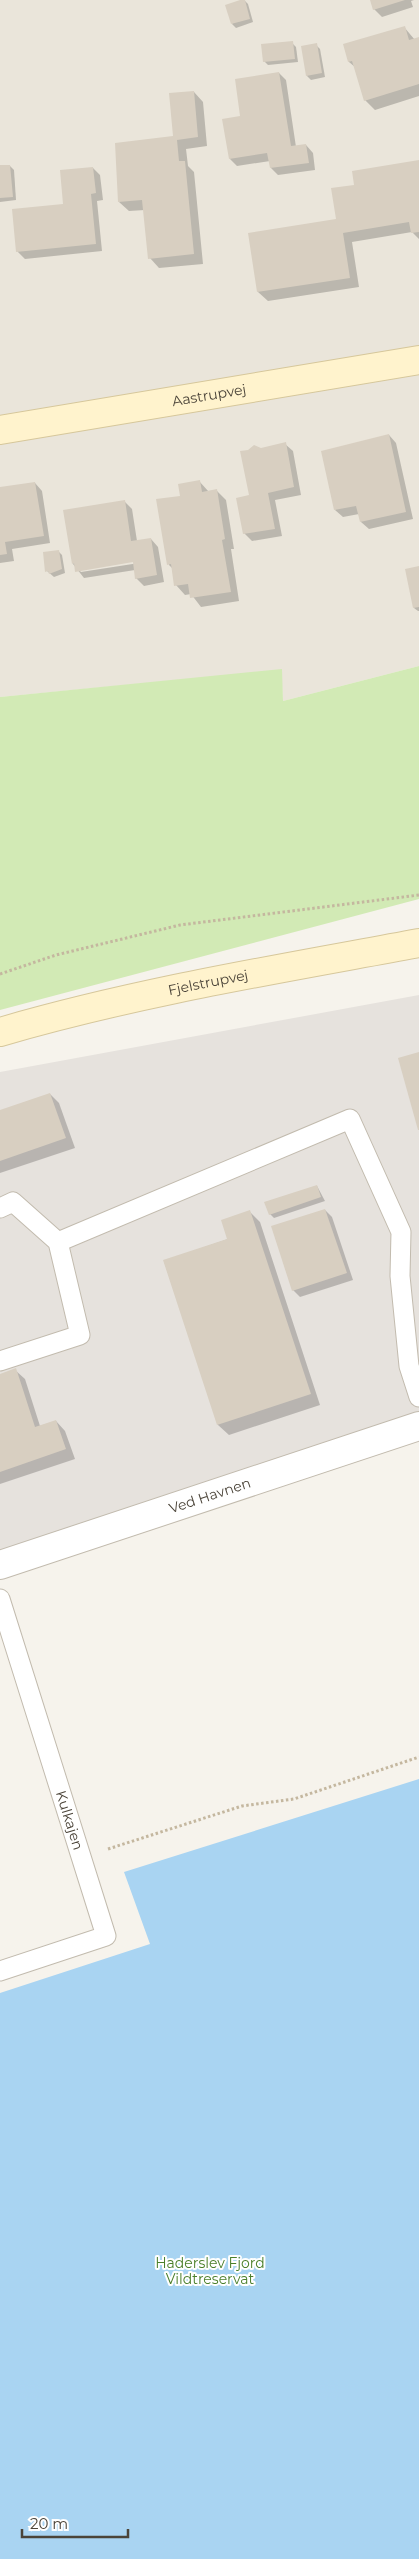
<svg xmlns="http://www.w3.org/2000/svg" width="419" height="2559" font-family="Montserrat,sans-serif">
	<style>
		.residential { fill: #eae5da }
		.industrial { fill: #e6e2dd }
		.green { fill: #d2eab5 }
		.water { fill: #a9d4f2 }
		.shadow { fill: #0003; fill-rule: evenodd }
		.building { fill: #d8cfc1 }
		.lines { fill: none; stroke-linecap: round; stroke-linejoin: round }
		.lane-casing { stroke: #c2bbae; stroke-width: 21 }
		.street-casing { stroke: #c2bbae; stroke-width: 30 }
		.secondary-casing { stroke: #d6c79b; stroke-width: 30 }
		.path { stroke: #c4b79f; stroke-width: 3; stroke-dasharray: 2.5 2.5; stroke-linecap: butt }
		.lane { stroke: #fff; stroke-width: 19 }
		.street { stroke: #fff; stroke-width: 28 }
		.secondary { stroke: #fff3cd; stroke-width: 28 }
		.labels { text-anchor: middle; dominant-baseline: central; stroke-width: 4; stroke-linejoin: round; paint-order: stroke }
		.street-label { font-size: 14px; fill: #4b4439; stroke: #fff }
		.park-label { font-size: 14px; fill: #4a7f2a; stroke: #fff }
	</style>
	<rect width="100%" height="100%" fill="#f6f3ec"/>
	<polygon class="residential" points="0,0 419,0 419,666 283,701 281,670 0,697"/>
	<polygon class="industrial" points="419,995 419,1422 0,1559 0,1072"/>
	<polygon class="green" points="419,666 419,899 0,1010 0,697 282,669 283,701"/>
	<polygon class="water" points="419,1779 419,2559 0,2559 0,1993 150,1944 124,1872"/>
	<g class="shadow">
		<polygon points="244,0 248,4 253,22 236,28 232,24"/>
		<polygon points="372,0 414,0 411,1 413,7 382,17 374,9"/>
		<polygon points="404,27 415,40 419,38 419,96 375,110 365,100 355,67 349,62 344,45"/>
		<polygon points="292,43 296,47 298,62 268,65 264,61"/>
		<polygon points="316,45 320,49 325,77 311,80 307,76"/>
		<polygon points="279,73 286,80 296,147 306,145 313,153 315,170 278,175 271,168 270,161 237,166 230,159 242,117"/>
		<polygon points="194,92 203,102 207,146 186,149 188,166 194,172 203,264 159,268 150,258 145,210 129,211 119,202 175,137"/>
		<polygon points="419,161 419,239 412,232 352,242 359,287 268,301 258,292 249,234 338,220 355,186"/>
		<polygon points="10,166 14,170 16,200 0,202 0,167"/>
		<polygon points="93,168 100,175 103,200 97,201 102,251 25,259 17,251 65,205"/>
		<polygon points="389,435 396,443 413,519 369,529 361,522 359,514 343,517 335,510"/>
		<polygon points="285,444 293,451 301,495 275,500 282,536 252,541 244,533 260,449"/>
		<polygon points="199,481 209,492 217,491 226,500 234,549 231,549 239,601 201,607 191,594 185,595 176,585 173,569 169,565 158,500 181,497"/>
		<polygon points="35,483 42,491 50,543 12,549 14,561 0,563 0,489"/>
		<path d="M124 501 132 509 137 541 151 539 158 547 164 582 144 586 136 578 135 570 84 578 73 564ZM138 560 139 563 81 572 79 570Z"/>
		<polygon points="58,551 62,555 65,573 54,577 47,571"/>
		<polygon points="419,567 419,611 418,611 414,608"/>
		<polygon points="50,1094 59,1103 75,1148 0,1173 0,1111"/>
		<polygon points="317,1186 325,1201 274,1218 270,1214"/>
		<polygon points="325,1210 332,1217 353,1280 300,1297 293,1290"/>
		<polygon points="250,1212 260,1222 320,1405 229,1435 218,1425 164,1261 228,1239"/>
		<polygon points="15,1370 25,1379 40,1426 56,1421 65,1431 75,1459 0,1484 0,1375"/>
	</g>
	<g class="building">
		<polygon points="240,0 245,0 250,19 231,24 225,5"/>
		<polygon points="370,0 405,0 373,10"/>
		<polygon points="405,26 409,40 419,37 419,84 364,101 352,61 348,62 343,44"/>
		<polygon points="293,41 295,59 263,62 261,44"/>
		<polygon points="317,43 322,73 306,76 301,46"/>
		<polygon points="279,72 291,146 306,144 309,163 270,168 267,153 229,159 222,119 240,116 235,79"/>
		<polygon points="194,91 198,137 177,140 179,161 185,161 194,254 148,259 142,200 118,202 115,143 173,136 169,93"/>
		<polygon points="419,160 419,232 411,233 409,222 343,233 350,278 257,292 248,233 336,219 331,188 354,185 352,171"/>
		<polygon points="0,165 10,165 13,197 0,198"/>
		<polygon points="93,167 96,193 91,194 96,244 16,252 12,209 63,204 60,170"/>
		<polygon points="389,434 406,512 360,522 356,506 334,510 321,451"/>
		<polygon points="286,442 294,487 268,493 275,529 243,534 236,498 249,495 240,451 248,450 254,445 261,448"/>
		<polygon points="200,480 202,492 217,489 225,539 222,540 231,592 190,598 188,584 174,586 171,564 167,565 156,499 180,496 178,484"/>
		<polygon points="35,482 44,536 5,542 7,554 0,555 0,487"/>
		<polygon points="125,500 131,541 151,538 157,575 135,579 133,562 75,572 74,563 72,564 63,510"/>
		<polygon points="59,550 62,569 49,574 48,571 45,572 43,552"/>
		<polygon points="419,566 419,607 413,608 405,569"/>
		<polygon points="419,1052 419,1130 418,1130 398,1058"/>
		<polygon points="50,1093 66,1138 0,1161 0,1110"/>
		<polygon points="317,1185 321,1197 269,1215 264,1202"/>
		<polygon points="325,1209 347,1273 292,1291 271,1226"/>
		<polygon points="250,1210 311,1394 217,1425 163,1260 227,1239 221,1220"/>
		<polygon points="16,1368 35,1427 56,1420 66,1449 0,1472 0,1374"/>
	</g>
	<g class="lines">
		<g class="lane-casing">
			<g id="lane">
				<polyline points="0,1208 13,1202 58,1242 80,1335 0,1361"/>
				<polyline points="58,1242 350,1119 401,1232 400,1276 409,1366 419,1397"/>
				<path id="s1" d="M0 1599 106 1936 0 1971"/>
			</g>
		</g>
		<g class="street-casing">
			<g id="street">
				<path id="s2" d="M0 1565 419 1426"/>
			</g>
		</g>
		<g class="secondary-casing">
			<g id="secondary">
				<path id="s3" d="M0 430 419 360"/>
				<path id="s4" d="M0 1032C137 992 279 969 419 943"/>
			</g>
		</g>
		<g class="path">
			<polyline points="0,974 56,955 180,925 419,895"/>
			<polyline points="108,1849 242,1806 294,1799 419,1757"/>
		</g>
		<use href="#lane" class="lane"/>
		<use href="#street" class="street"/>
		<use href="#secondary" class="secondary"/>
	</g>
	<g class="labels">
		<g class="street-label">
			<text stroke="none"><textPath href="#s3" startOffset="212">Aastrupvej</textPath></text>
			<text stroke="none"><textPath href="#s4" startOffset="214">Fjelstrupvej</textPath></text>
			<text stroke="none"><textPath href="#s2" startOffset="221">Ved Havnen</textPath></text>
			<text stroke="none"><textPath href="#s1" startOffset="232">Kulkajen</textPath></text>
		</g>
		<g class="park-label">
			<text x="210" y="2263">Haderslev Fjord<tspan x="210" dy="16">Vildtreservat</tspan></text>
		</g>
	</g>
	<path d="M22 2529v8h106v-8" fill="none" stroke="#4b4439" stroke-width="2.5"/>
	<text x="30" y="2529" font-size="15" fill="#4b4439" stroke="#ffffff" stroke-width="4" paint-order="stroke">20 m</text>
</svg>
